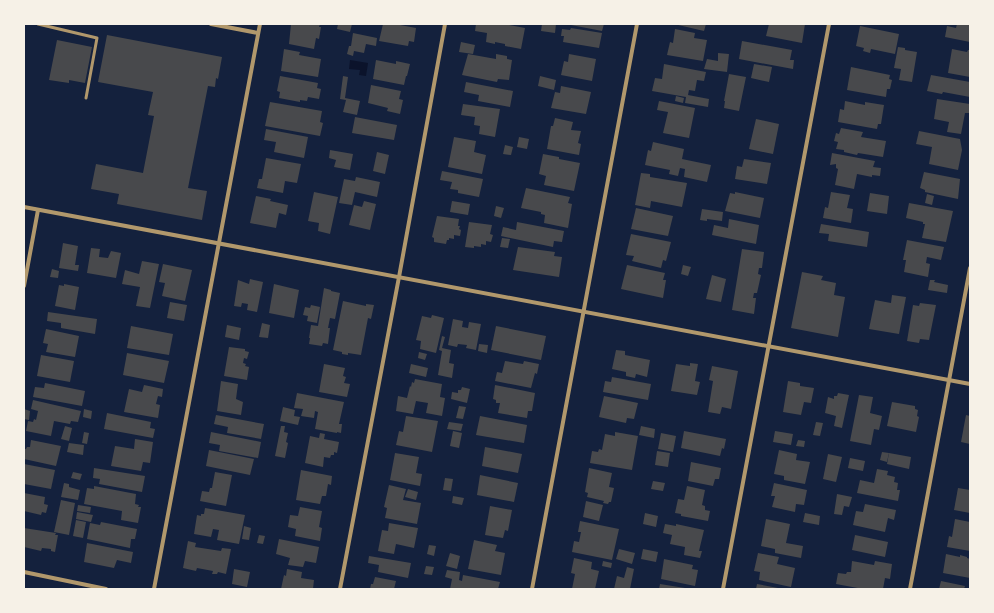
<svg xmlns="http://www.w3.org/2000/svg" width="994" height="613" font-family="'Exo 2',sans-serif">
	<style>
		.water { fill: #0b132b }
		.building { fill: #48494c }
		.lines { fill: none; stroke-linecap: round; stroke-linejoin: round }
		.service { stroke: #b1986c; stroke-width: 3 }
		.minor { stroke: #b1986c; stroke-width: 4 }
	</style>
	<rect width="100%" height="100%" fill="#14213d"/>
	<polygon class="water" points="350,60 368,63 366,76 359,75 360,70 349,69"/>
	<g class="building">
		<polygon points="291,24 320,24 319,27 321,27 319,39 316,38 314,49 289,44"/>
		<polygon points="338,24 352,24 350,32 337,29"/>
		<polygon points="383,24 395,24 416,28 414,42 409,41 408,46 379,41"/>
		<polygon points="476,24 504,24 525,28 521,49 505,46 505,44 495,42 495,44 486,42 487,33 475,31"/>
		<polygon points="542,24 556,24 555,33 541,31"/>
		<polygon points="572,24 604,24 602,31 571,25"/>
		<polygon points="674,24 706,24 704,31"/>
		<polygon points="769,24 805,24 802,43 766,36"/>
		<polygon points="957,24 970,24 970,42 945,37 947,26 956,28"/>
		<polygon points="860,26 899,34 895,54 871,49 870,53 863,51 864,48 856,46"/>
		<polygon points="571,28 602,33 599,48 563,42 564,36 561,36 562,29 570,30"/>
		<polygon points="675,29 695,33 694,38 707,40 703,61 667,55 670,42 673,43"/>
		<polygon points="353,33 377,38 376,46 366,44 364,53 354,51 353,56 347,54 349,46 351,46"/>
		<polygon points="107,35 222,57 218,79 216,78 215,87 208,86 188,188 207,191 202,220 117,204 119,194 91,189 96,164 143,173 154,116 148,115 153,92 98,82"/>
		<polygon points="57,40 92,47 85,83 69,80 69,83 49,80"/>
		<polygon points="742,41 792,50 790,60 794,60 793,69 739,59"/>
		<polygon points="461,42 475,45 473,54 459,52"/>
		<polygon points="898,47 905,48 905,50 917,52 912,82 899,80 901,69 894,68"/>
		<polygon points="284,49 300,52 299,55 321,59 318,77 281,71"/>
		<polygon points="952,49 967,52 968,50 970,50 970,77 948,73"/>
		<polygon points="718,53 729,54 727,72 704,69 707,59 718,61"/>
		<polygon points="468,54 496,59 496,54 507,56 507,59 512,60 509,80 498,79 497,82 462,75"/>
		<polygon points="569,54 596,59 592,81 561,75 564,61 568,62"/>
		<polygon points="376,60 396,64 396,61 410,64 407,76 406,76 404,85 373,79"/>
		<polygon points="664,64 706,72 704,81 697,80 695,91 689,90 688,95 709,99 708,107 685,103 686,97 652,91 655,78 662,79"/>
		<polygon points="754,64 772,67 769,82 751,78"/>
		<polygon points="851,67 890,75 889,79 892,80 890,89 887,89 886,97 847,90"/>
		<polygon points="729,74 746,77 739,111 724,108 725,101 724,101"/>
		<polygon points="931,75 970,82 970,97 943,92 942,94 927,91"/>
		<polygon points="280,76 318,83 317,88 321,89 319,99 308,97 307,101 300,100 300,102 279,98 280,92 277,91"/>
		<polygon points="343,76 348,77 345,98 360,101 357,115 343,112 346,100 340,99"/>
		<polygon points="540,76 556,80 554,90 538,86"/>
		<polygon points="466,82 513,91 510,107 478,101 479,95 464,92"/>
		<polygon points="371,85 401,91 399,99 403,100 400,114 387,111 388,108 368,103"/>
		<polygon points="561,86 591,92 586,114 551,108 555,92 560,93"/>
		<polygon points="676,96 684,98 683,103 675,101"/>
		<polygon points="937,99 970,104 970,113 965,113 961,134 947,132 949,122 934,119"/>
		<polygon points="659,101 695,108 689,138 663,133 668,112 657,110"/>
		<polygon points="845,101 865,105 865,102 884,105 881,124 878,124 877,129 838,122 840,109 844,110"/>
		<polygon points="270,102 322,111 320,122 323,123 320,136 265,126"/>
		<polygon points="463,104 500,109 495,137 479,134 480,126 474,125 475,117 461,115"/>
		<polygon points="355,117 397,125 394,140 352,133"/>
		<polygon points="555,118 573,122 571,130 581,131 578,143 581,144 579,155 547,149 551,126 553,126"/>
		<polygon points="756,119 779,124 773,154 749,149"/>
		<polygon points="841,128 863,132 861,137 886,141 883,157 858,153 857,155 844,152 844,150 836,149 838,142 834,141 836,133 839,134"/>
		<polygon points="266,129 308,137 304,158 274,152 276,142 264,140"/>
		<polygon points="919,131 960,139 962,150 958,170 929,164 932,147 916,144"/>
		<polygon points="454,137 476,141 474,152 486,155 482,174 448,167"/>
		<polygon points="519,137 529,139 527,149 517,147"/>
		<polygon points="653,142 684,149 682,159 711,165 707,182 684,177 685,169 680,168 678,176 669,174 670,170 645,165 648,150 651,151"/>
		<polygon points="505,145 513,147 511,155 503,154"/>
		<polygon points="330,150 353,154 350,170 334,167 336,160 329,158"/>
		<polygon points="377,152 389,155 385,174 373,171"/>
		<polygon points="832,153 875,161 873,167 881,168 880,176 872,175 872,177 857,174 854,189 835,185 838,169 836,168 836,164 830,165"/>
		<polygon points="543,154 559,157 559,159 580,163 574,191 544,185 546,176 539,174"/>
		<polygon points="266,158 301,164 297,183 285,181 283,193 257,188 259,179 262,179"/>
		<polygon points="744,159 771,163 767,184 735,179 737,166 742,167"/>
		<polygon points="442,171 483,179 479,197 458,193 458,190 450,189 452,182 440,180"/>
		<polygon points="924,172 960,179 958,199 925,192 925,190 920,188"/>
		<polygon points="641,173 650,174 650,177 687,183 682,207 651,201 650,208 635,205"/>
		<polygon points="356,177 380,182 377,197 355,192 352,205 339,203 344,179 355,181"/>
		<polygon points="526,188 570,197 568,203 572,204 568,228 544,223 545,215 541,214 541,212 521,208"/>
		<polygon points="314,192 338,197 330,234 318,231 319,223 308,221"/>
		<polygon points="735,192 764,198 760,218 725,211 730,193 735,194"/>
		<polygon points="831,192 850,195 847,208 853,209 851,223 823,218 825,207 828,208"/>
		<polygon points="870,193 889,196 887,214 867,211"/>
		<polygon points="927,194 934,196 932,205 925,203"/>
		<polygon points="256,196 271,199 270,201 288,205 286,215 279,213 276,228 250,223"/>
		<polygon points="364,201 376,204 370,230 349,225 354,205 362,207"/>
		<polygon points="452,201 470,204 468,215 450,212"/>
		<polygon points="909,203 953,211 946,242 922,238 925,224 923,224 923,222 906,218"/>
		<polygon points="496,206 504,208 501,218 494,216"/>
		<polygon points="636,208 673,216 668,236 631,229"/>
		<polygon points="702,209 723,212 722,221 707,219 707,221 700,220"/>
		<polygon points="437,216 459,219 458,226 460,226 459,229 461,230 460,236 454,235 454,239 449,238 449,240 447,240 446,244 434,242 434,238 432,237"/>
		<polygon points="729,219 759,225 756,244 712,235 714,225 728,228"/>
		<polygon points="469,222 492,225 490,234 493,235 491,242 486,241 486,245 481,244 481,247 474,246 474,248 465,247"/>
		<polygon points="517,222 564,231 562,242 554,241 553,247 501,236 503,227 516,230"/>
		<polygon points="821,224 869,232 867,247 828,241 829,234 819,233"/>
		<polygon points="631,234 671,242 666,261 663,260 661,268 632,261 634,256 626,255"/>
		<polygon points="502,238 510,239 508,248 500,247"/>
		<polygon points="907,240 944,247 941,260 927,257 926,263 930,264 928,277 904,272 906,260 903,260"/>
		<polygon points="63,243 78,246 75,265 79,265 78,271 59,268"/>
		<polygon points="518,247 555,252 554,256 562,257 559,277 513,270"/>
		<polygon points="91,248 100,249 99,257 108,258 111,251 121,253 116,278 87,273"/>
		<polygon points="742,249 764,252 762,268 759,268 758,274 761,275 757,293 754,293 753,298 756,298 754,314 732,310"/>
		<polygon points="142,261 159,264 150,308 136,306 140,287 122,284 125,270 139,274"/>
		<polygon points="163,264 192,270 185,301 162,296 165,283 159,282"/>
		<polygon points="627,265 665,273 663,280 666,280 663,298 621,289"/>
		<polygon points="683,265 691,267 688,276 681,274"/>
		<polygon points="52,269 59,271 58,278 50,277"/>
		<polygon points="802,272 823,276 821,280 836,283 834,295 845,297 838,337 791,328"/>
		<polygon points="712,275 726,279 721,302 706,299"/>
		<polygon points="250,279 263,282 257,312 247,310 248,304 242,303 241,307 234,306 238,280 249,284"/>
		<polygon points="930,280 935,280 934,282 948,285 947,293 928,290"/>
		<polygon points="64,284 79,287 75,310 55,306 59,285 64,286"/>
		<polygon points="274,284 299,290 294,318 269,313"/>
		<polygon points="324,288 331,290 331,291 340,293 335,319 330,318 328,328 330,328 328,344 323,343 322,346 309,344 310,338 309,338 311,325 318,326"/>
		<polygon points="892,295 906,297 899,334 869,329 875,300 891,303"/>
		<polygon points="343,301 366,306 366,304 374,305 371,319 368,318 361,355 348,353 348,355 342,354 342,352 333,350"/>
		<polygon points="170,302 187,305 184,321 167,318"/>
		<polygon points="920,303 936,305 929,340 920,339 919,343 907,341 913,305 919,306"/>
		<polygon points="311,305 320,307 317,323 307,321 308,316 303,315 305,307 310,308"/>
		<polygon points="48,312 97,319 95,334 61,328 61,323 47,321"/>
		<polygon points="432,315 444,318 436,353 420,349 421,341 416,340 422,316 431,318"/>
		<polygon points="453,319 463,321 462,327 468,328 469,322 481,324 476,350 466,348 467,345 458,344 457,347 448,345"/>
		<polygon points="262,323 270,325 268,338 259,337"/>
		<polygon points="227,325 241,328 239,340 225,337"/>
		<polygon points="131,326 173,334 169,355 127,348"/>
		<polygon points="496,326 546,336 541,360 491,350"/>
		<polygon points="46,329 79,336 75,357 46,352 48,344 43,343"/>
		<polygon points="442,336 445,337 442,348 451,350 449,363 454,364 452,378 438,375 442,351 439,350"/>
		<polygon points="479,344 488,345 487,353 478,351"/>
		<polygon points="229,347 245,349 245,351 249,352 247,359 244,358 243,363 246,364 245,366 249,367 247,380 224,376"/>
		<polygon points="616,350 625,351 625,355 650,360 647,377 636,374 635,378 626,376 626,372 612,369"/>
		<polygon points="419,352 427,354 425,360 418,358"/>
		<polygon points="127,353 169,361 164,383 123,375"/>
		<polygon points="41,355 74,361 70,382 37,376"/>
		<polygon points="505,361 523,364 524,361 539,364 537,374 535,373 531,388 495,381 497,372 502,373"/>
		<polygon points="690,363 698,364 695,381 700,382 697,395 671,391 676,364 690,366"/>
		<polygon points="324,364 345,368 343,376 346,377 344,383 350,384 347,397 319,392"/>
		<polygon points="411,364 428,368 426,377 409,373"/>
		<polygon points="712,366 738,371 731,409 722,407 720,414 708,412 713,381 709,380"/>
		<polygon points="612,377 651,384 648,400 603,392 605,381 611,382"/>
		<polygon points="415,379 442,384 440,397 445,398 442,416 426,413 428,403 416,401 413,414 396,411 398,396 407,398 410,386 411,387 412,382 414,383"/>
		<polygon points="221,381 238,384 236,399 243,402 241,415 217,411"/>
		<polygon points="788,381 800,383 800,386 814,388 811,403 804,402 801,415 783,412"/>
		<polygon points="45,383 85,391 82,406 33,397 35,387 44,388"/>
		<polygon points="144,385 163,389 162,397 158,396 156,404 160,405 158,418 124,412 129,389 142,392"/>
		<polygon points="495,385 535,393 532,411 528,411 527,418 498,413 500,403 496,403 496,400 493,399"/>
		<polygon points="462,387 470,389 467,403 451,399 452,392 458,393 458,390 461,390"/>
		<polygon points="297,393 344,402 339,424 342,424 341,433 337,432 337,433 315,429 318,412 315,411 314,418 301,416 303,409 294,408"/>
		<polygon points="838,393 849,395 842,428 834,426 836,416 825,413 828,397 834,399 834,396 837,396"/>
		<polygon points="859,395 873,397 870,413 882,416 879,430 874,429 871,445 850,441"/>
		<polygon points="604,396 638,403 634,419 627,418 626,423 599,417"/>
		<polygon points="33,400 81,411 78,422 71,421 70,424 54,421 51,436 26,431 28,421 33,422 34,419 36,420 38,411 31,409"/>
		<polygon points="892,402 915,406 915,409 918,410 917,416 919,417 916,432 887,426"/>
		<polygon points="459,406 466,407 463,419 456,418"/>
		<polygon points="283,407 295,410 294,416 300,417 298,425 280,421"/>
		<polygon points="24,409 30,411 29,420 24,419"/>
		<polygon points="84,409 92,411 91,419 83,417"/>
		<polygon points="107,413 151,422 150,428 155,429 153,438 104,429"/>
		<polygon points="216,415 264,424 261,439 227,433 228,427 214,424"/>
		<polygon points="966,415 970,416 970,444 961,442"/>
		<polygon points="406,416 438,421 432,452 396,445 399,431 403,432"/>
		<polygon points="480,416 527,425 524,443 476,435"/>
		<polygon points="449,422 463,424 461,431 447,429"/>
		<polygon points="816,422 823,423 820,436 813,435"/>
		<polygon points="65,426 72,428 69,441 61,439"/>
		<polygon points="281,426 285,426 284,432 288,433 286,442 288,443 285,458 275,456"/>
		<polygon points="641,426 655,429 654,438 639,435"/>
		<polygon points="453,431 462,433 459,448 450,446"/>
		<polygon points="684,431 726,439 724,449 722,448 720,456 681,448"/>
		<polygon points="775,431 793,434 791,445 773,442"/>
		<polygon points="84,432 89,433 87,444 82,443"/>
		<polygon points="211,432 261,442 258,458 219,451 220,445 209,443"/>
		<polygon points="615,432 638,436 632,470 590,463 592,451 598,452 599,449 602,450 605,434 615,436"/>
		<polygon points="320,433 325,434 324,439 339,442 337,453 334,452 334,455 331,455 330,458 324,457 323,467 305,463 310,436 319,438"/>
		<polygon points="661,433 676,436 673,452 658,449"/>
		<polygon points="135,439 153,442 150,463 143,462 141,471 111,466 115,446 134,449"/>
		<polygon points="31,440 61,446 56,466 24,459 24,449 26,449 27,447 30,447"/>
		<polygon points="798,440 805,441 804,447 796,446"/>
		<polygon points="69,443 84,445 83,455 67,452"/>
		<polygon points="485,447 522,454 518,473 482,466"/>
		<polygon points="209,450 254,459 250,475 206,466"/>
		<polygon points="779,450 797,454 796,460 810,462 805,484 784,480 784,476 774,474"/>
		<polygon points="657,451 670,453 668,467 655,465"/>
		<polygon points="882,452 889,453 887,462 880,460"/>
		<polygon points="395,453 419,457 416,473 422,474 420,486 390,480"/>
		<polygon points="889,453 911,457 909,469 887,464"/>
		<polygon points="828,454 842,457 836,482 823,479"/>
		<polygon points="850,458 865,461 863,471 848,468"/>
		<polygon points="691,462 721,468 719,479 715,479 713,486 688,481"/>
		<polygon points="24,464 55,470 51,489 24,484"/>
		<polygon points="94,468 145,476 142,492 99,484 100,479 93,478"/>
		<polygon points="589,468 612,473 609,487 614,488 611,502 609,502 608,504 603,503 604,501 587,497 588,493 585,492"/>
		<polygon points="877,469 888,471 887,475 895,477 894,482 898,483 897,490 900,490 898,501 857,493 860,480 874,483"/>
		<polygon points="301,470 332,476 331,485 328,484 326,496 322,496 320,504 296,500"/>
		<polygon points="73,472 82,474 80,480 71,478"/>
		<polygon points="215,472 232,475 226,506 200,501 202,491 209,492 210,488 212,488"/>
		<polygon points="480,475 518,483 514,502 477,495"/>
		<polygon points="445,478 453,479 451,491 443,490"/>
		<polygon points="653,481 665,483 663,491 651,489"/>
		<polygon points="64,483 69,484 69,487 80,490 78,500 61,497"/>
		<polygon points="774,483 807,490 804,505 796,504 795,512 772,507 775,496 771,496"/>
		<polygon points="389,485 406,489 403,500 421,503 417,524 385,518 387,508 384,507"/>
		<polygon points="94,486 136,494 135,504 139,505 138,507 141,507 138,523 121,520 122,511 84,504 87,488 94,489"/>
		<polygon points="687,486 705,490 702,505 705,506 705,510 710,511 708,521 681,516 681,514 675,513 678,499 684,500"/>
		<polygon points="958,488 970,490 970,513 954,510"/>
		<polygon points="408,489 418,492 416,500 405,497"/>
		<polygon points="24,493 45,497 44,504 48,505 46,513 42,512 41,515 24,511"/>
		<polygon points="837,494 852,497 849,507 844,506 842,515 834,514"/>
		<polygon points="453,496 464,498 462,505 452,503"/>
		<polygon points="61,500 75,503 69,535 54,532"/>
		<polygon points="586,501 603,505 599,521 583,517"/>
		<polygon points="865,504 896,510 894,520 888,518 885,532 853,525 856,511 863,512"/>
		<polygon points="78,505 91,507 90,513 77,511"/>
		<polygon points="490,506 512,510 508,531 505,530 503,538 485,535"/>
		<polygon points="300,507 322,511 319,527 322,528 320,541 295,536 296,529 288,527 290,515 298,516"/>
		<polygon points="205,508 245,515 239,544 217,540 219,530 213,529 211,537 194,534 197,515 201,516 201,514 204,514"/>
		<polygon points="77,512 93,515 91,522 76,519"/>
		<polygon points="645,513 658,516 656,527 643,524"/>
		<polygon points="805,513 820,516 819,525 803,522"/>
		<polygon points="766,519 790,524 786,543 803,546 801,558 775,553 775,549 761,546"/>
		<polygon points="955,519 970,522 970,551 947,547 949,536 952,537"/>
		<polygon points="76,520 86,522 83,538 73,536"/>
		<polygon points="580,521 619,529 612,560 572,552 574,541 579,542 581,532 578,532"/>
		<polygon points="101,522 137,529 135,539 131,539 130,548 87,539 90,523 100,525"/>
		<polygon points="389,523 418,528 414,548 396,544 394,554 378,551 382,530 388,531"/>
		<polygon points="665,524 676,526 676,524 704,530 699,551 702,551 700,558 684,555 685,547 670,544 672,535 663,533"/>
		<polygon points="244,526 251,528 249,540 242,539"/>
		<polygon points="24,528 56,533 55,535 58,535 55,552 51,551 51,549 42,548 41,551 24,547"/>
		<polygon points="259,535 265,536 263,544 257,543"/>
		<polygon points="855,535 888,542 885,557 852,550"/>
		<polygon points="279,539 319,547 316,563 305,561 303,567 288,565 290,558 276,554"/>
		<polygon points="474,540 497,545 495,551 505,553 501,575 468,569"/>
		<polygon points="188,541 196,543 195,547 221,551 222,548 231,549 226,574 218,572 217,574 212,574 213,571 197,568 196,571 183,568"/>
		<polygon points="87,543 133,552 131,563 117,560 114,568 84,562"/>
		<polygon points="429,545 436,546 434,556 427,554"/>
		<polygon points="619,549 635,553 632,564 616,559"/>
		<polygon points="643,549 658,552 656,562 641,559"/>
		<polygon points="450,553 460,556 457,569 446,566"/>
		<polygon points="758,553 779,557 777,564 795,568 791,587 759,580 760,572 754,571"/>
		<polygon points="946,554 960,557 960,555 967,557 967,558 970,559 970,578 943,573"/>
		<polygon points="369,556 411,563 408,578 378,572 379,565 368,563"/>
		<polygon points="574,558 592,562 591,569 599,571 595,589 572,589 575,574 571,573"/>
		<polygon points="664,559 693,565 692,569 698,570 695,586 661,579"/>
		<polygon points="603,561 612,563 611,568 602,566"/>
		<polygon points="852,561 874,565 875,561 892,564 890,579 885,578 883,589 863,589 836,584 838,573 846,574 847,572 851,572"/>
		<polygon points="426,566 434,567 432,575 424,574"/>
		<polygon points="627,567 634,569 630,589 614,589 617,576 624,578"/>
		<polygon points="234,569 250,572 247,587 232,584"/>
		<polygon points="287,569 302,572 301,578 314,580 313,589 281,589 284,575 286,576"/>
		<polygon points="447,570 460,572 459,580 462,581 463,575 500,582 498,589 450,589 452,579 445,577"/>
		<polygon points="375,577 396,581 394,589 370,589 371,584 373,584"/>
		<polygon points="941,581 965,586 964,589 939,589"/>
		<polygon points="660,584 685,588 685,589 659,589"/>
		<polygon points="757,584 778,588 778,589 756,589"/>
	</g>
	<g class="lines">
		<polyline class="service" points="38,24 97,38 86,98"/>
		<g class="minor">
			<polyline points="211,24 258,33"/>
			<polyline points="24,207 970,384"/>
			<polyline points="24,286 38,210"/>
			<polyline points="24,572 106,589"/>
			<polyline points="154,589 260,24"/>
			<polyline points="340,589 399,277 445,24"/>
			<polyline points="532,589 637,24"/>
			<polyline points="723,589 829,24"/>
			<polyline points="910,589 970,268"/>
		</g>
	</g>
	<rect width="994" height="613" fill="none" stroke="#f6f1e7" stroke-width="50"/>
</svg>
